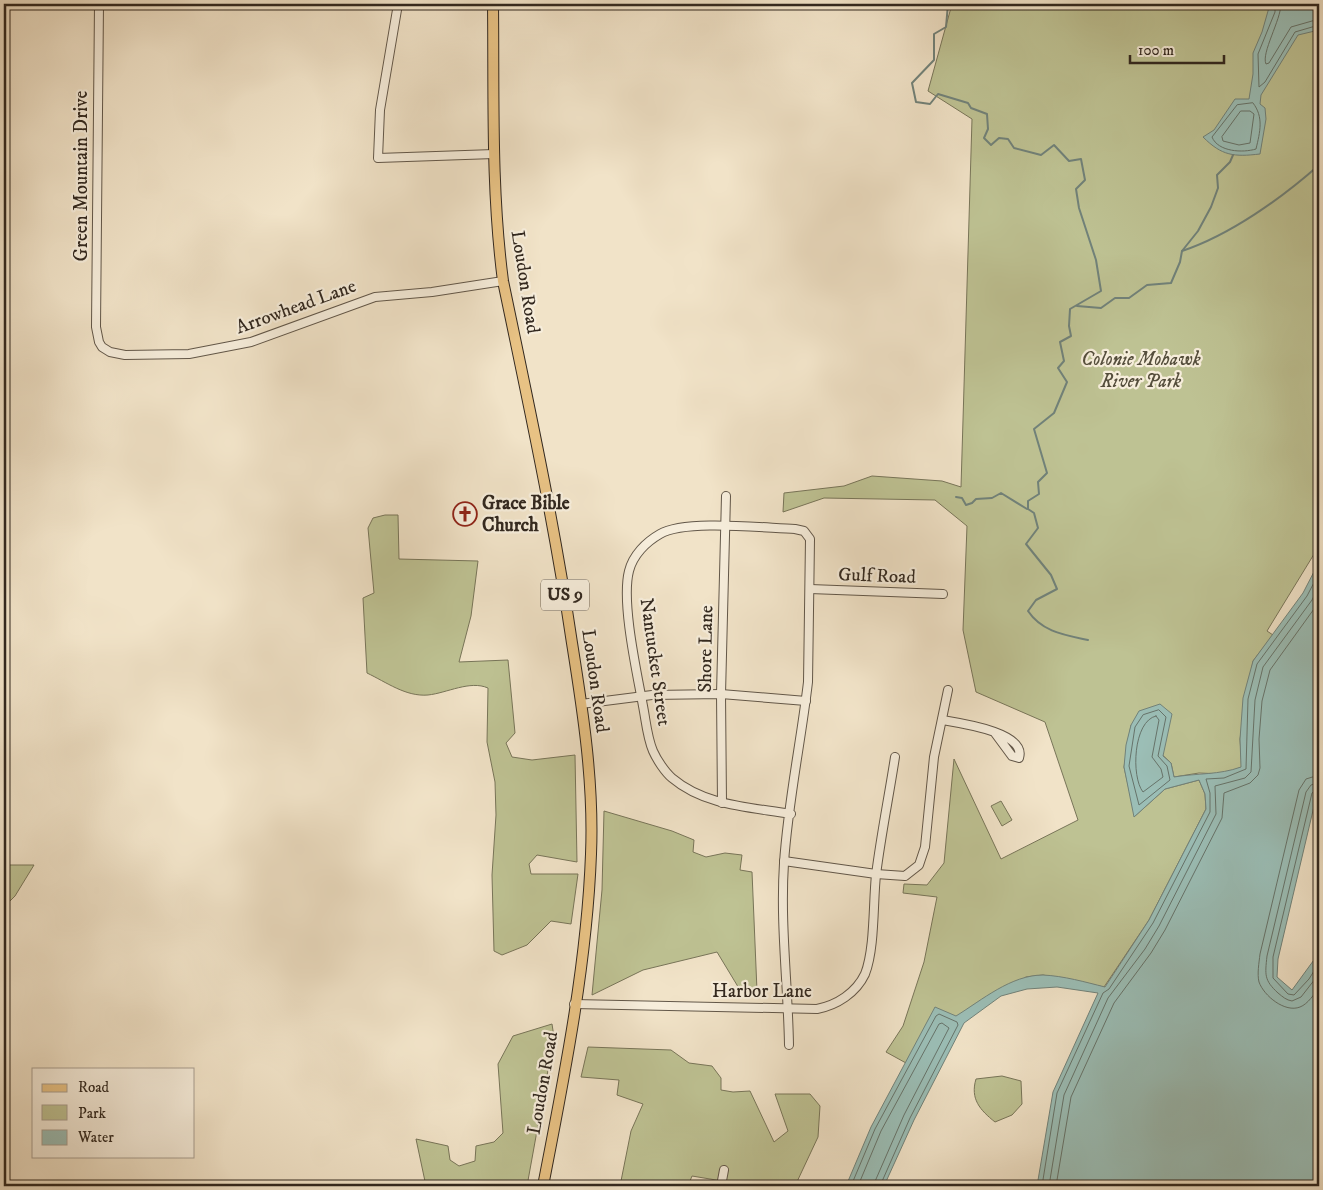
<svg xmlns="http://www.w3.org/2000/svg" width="1323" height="1190" font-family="'IM FELL DW Pica',serif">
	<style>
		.green { fill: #bec293; stroke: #787559 }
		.water { fill: #9bbeb6; stroke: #71827a }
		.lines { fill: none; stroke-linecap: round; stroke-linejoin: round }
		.shore { stroke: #66736a; stroke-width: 1 }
		.stream { stroke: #71827a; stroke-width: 2 }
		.minor-casing { stroke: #625749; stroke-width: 10 }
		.major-casing { stroke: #32281f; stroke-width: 12 }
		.minor { stroke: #f6eddb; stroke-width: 8 }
		.major { stroke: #e8c284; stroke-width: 10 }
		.labels { text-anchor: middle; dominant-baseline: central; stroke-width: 4.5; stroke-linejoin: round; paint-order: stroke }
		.shield { fill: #f6eddb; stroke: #6d6357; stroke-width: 1 }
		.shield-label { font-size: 18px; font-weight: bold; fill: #32281f }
		.street-label { font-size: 19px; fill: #32281f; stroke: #f6eddb }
		.park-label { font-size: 19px; font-style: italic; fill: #554e3c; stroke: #f6eddb }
		.poi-label { font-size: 19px; font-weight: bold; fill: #32281f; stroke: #f6eddb; text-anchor: start }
	</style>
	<rect width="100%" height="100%" fill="#f1e3c8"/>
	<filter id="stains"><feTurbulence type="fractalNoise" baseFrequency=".004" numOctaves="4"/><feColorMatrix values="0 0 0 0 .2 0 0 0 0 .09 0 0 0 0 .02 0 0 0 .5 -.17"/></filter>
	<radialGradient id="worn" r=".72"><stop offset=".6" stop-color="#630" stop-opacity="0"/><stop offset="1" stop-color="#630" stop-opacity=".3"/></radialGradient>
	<g class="green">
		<polygon points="952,4 1319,4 1319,546 1267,631 1273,635 1253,661 1240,739 1242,767 1223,774 1199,773 1174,777 1171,763 1131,725 1124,767 1135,816 1165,789 1199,780 1205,794 1206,809 1149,920 1104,987 1043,975 1026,977 916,1044 906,1063 886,1052 903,1026 924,962 937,897 903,893 904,884 927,885 944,863 954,759 1001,859 1078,820 1045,722 976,692 963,630 967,526 935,500 824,498 783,512 784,493 844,486 872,476 942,481 961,487 972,119 928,91"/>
		<path d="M385 515H398L399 559 478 561 471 616 459 662 508 660 515 733 506 743 512 757 532 760 575 755 577 862 537 855 529 864 531 874H578L571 924 551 921 527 945 502 955 494 951 492 875 496 815 495 782 487 742 488 688C470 680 447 693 428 695 406 697 386 682 367 673L363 598 374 593 368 528 373 518Z"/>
		<polygon points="1001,801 1012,820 1002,826 991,806"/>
		<polygon points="604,811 672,831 694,840 693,852 706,857 725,853 742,855 740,870 752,872 757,991 740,990 717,952 643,970 592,995 602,890"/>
		<polygon points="4,865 34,865 15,896 4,907"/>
		<polygon points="552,1024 554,1037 527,1186 426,1186 416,1139 448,1146 450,1160 459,1166 475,1161 476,1146 494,1142 503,1133 498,1064 513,1036"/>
		<polygon points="588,1047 671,1050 689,1063 712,1066 721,1078 721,1090 733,1092 750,1091 774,1142 788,1131 775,1094 810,1094 820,1106 818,1137 795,1186 752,1186 692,1176 688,1186 620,1186 631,1131 643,1104 617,1095 619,1080 581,1077"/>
		<path d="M1002 1076 1021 1081 1022 1104 1012 1115 995 1122C980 1110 970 1099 976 1079Z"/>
	</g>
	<g class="water">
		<path d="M1270 4H1319V30L1298 35 1261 95 1260 104 1265 108 1266 119 1260 154C1234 157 1222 156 1203 137L1214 130 1235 99H1249L1253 74V53L1262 32Z"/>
		<path d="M1319 562V785L1278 959 1277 977 1292 990 1319 953V1186H1037L1053 1092 1098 993 1057 987 1027 989 1001 996 964 1023 914 1120 884 1186H846L871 1127 935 1007 956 1016C982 1000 1011 975 1043 975 1064 976 1085 982 1105 987L1149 920 1206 809 1205 794 1199 780 1165 789 1134 817 1124 767 1126 745 1131 725 1139 711 1160 704 1172 714 1163 756 1171 763 1174 777C1198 773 1219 775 1241 767L1240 739 1243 698 1253 661 1303 593Z"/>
	</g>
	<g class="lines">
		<g class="shore">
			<polyline points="1275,4 1275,12 1258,54 1259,87 1265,82 1295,32 1319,25"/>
			<path d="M1281 4C1281 20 1261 53 1266 64L1269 63 1291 27 1319 19"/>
			<path d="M1253 103C1264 117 1260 132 1256 149 1243 153 1218 152 1212 137L1237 105Z"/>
			<polygon points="1241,111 1250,111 1254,114 1250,143 1239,145 1223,141 1222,137"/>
			<polygon points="1159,710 1166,717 1158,756 1167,766 1170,780 1139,805 1129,766 1135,727 1143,715"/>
			<path d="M1156 716 1159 720 1152 757 1161 769 1163 777 1143 792C1131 777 1133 721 1156 716Z"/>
			<path d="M1319 775 1306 779 1299 790 1260 954C1259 963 1257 974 1259 982 1264 996 1285 1013 1300 1007 1308 1004 1314 994 1319 988"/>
			<path d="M1319 782 1311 785 1306 792 1267 956C1265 975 1264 980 1278 993 1283 997 1286 1000 1292 1001L1301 997 1319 974"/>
			<polyline points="1319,788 1312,793 1273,957 1273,978 1288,994 1294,995 1309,979 1319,963"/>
			<polyline points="851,1186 875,1129 936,1016 939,1014 957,1022 958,1025 910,1118 880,1186"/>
			<polyline points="858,1186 881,1131 939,1024 942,1023 949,1028 904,1115 873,1186"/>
			<polyline points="1042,1186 1057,1093 1103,993 1109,989 1153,923 1210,812 1210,793 1206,779 1224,778 1246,769 1248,699 1257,664 1307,596 1319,573"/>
			<polyline points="1049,1186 1064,1095 1108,998 1145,949 1159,926 1216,814 1215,786 1245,778 1251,772 1255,700 1263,667 1312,600 1319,586"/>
			<polyline points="1056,1186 1071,1097 1114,1003 1151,953 1165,930 1222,818 1224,793 1250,783 1258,775 1260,768 1259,739 1262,701 1270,670 1319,602"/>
		</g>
		<g class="stream">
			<path d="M948 4 946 27 934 34V60L912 83 916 102 930 104 938 94 968 103 971 108 987 114 988 129 984 138 991 145 999 138 1008 139 1014 148 1041 155 1054 145 1069 161 1081 159 1085 180 1076 189 1079 208 1096 260 1101 291 1070 309 1069 326 1071 336 1060 342 1064 361 1058 368 1067 382 1054 413 1034 429 1047 473 1038 482 1039 494 1028 501V509L1034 513 1038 528 1026 544 1051 575 1057 589 1036 600 1028 611C1042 632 1065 635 1088 640"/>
			<path d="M1182 251C1230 235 1282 198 1319 165"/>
			<polyline points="1077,306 1101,308 1115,298 1129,298 1147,285 1171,283 1180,262 1182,251 1198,231 1211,207 1218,188 1217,175 1230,162 1233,155"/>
			<polyline points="956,497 962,498 966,505 972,503 976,499 992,498 1001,493 1027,509"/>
		</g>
		<g class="minor-casing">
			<g id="minor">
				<polyline points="99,4 96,327 99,342 102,347 110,352 125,355 189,354 251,342 375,297 432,292 503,281"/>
				<polyline points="398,4 380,110 378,158 494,154"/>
				<polyline points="810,589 943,594"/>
				<polyline points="581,704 652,695 721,694 806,701"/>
				<path d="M942 720C959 723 1027 732 1019 758L1012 756 995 733"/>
				<polyline points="722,803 721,694 726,496"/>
				<polyline points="784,861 876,874 905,876 919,865 925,847 934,757 948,690"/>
				<path d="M574 1004 817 1009C837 1005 856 993 865 974 875 949 873 902 876 875 881 835 889 796 895 757"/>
				<path d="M789 1045C788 984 780 924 784 863 788 802 801 742 808 682L810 539 804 531 795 529C764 528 685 519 660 534 646 542 633 555 629 571 621 602 637 673 643 706 646 721 647 737 653 751 657 760 665 772 672 778 705 806 750 807 791 814"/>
				<polyline points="721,1186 724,1170"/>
			</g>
		</g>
		<g class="major-casing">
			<path id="major" d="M493 4C494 96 491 189 503 281 528 401 554 521 572 643 583 712 594 783 591 854 587 964 564 1078 543 1186"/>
		</g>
		<use href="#minor" class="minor"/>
		<use href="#major" class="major"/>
	</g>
	<defs>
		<g id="church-ring" transform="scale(1.25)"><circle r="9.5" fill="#f6eddb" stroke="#8f2418" stroke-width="1.5"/><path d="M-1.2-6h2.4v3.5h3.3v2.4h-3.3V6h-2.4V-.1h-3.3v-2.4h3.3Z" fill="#8f2418"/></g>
	</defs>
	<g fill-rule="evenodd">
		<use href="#church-ring" x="465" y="514"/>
	</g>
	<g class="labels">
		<rect class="shield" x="541" y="579.5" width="48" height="31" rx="4"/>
		<g class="shield-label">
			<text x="565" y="595">US 9</text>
		</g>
		<g class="street-label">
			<text transform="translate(81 176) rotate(-90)">Green Mountain Drive</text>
			<text transform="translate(525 282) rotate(81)">Loudon Road</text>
			<text transform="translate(296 307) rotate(-20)">Arrowhead Lane</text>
			<text transform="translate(877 576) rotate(2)">Gulf Road</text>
			<text transform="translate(706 649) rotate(-89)">Shore Lane</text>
			<text transform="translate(655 662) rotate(82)">Nantucket Street</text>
			<text transform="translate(595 681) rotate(82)">Loudon Road</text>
			<text x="762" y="991">Harbor Lane</text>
			<text transform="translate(543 1083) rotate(-80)">Loudon Road</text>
		</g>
		<g class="park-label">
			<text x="1141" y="359">Colonie Mohawk<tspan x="1141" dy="22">River Park</tspan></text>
		</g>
		<g class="poi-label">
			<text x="482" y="503">Grace Bible<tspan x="482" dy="22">Church</tspan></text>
		</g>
	</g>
	<rect width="1323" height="1190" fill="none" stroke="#f1e3c8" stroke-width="20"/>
	<rect x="5" y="5" width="1313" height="1180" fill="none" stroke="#32281f" stroke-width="2.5"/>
	<rect x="10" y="10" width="1303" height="1170" fill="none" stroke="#32281f"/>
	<rect x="32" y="1068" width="162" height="90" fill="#f6eddb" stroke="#a89e90"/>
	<rect x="42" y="1084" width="25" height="8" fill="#e8c284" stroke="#a89e90"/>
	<text x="78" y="1092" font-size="15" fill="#32281f">Road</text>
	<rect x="42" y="1105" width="25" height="15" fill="#bec293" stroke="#a89e90"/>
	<text x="78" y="1118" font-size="15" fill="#32281f">Park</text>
	<rect x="42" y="1130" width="25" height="15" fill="#9bbeb6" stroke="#a89e90"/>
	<text x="78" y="1142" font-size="15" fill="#32281f">Water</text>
	<path d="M1130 55v8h94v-8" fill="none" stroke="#32281f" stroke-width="2.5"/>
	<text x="1138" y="55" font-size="15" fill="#32281f" stroke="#f6eddb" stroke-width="4" paint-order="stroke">100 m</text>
	<rect width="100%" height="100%" filter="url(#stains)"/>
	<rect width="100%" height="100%" fill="url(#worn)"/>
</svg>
